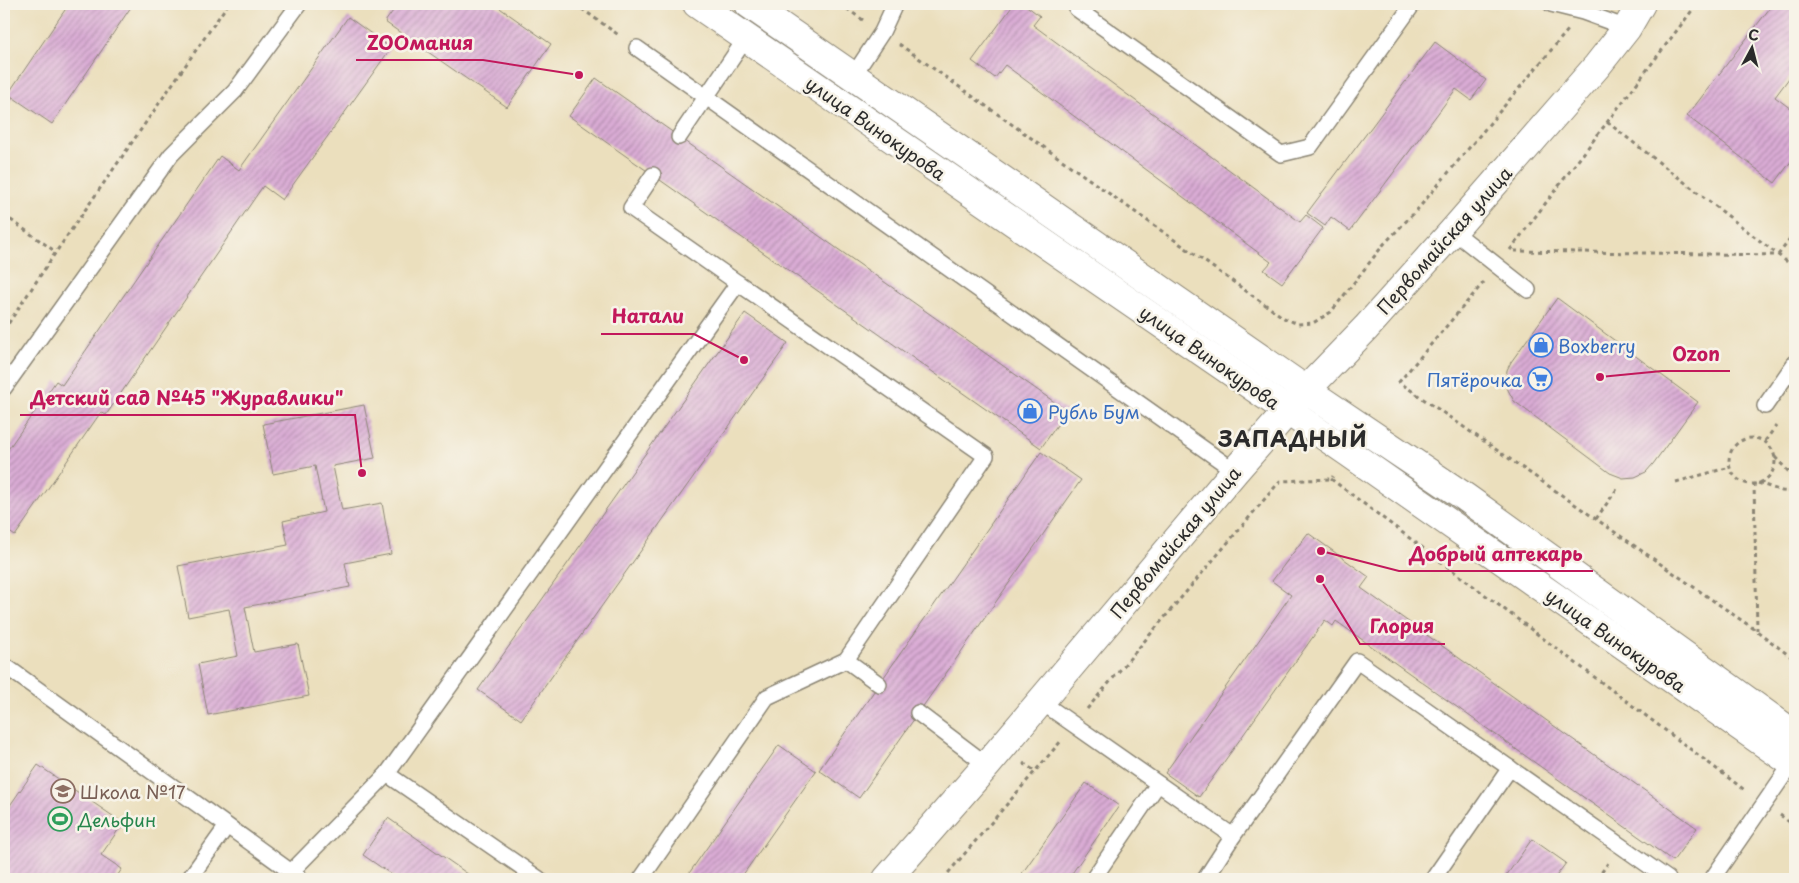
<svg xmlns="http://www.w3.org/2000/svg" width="1799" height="883" font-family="'Playpen Sans',sans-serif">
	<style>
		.building { fill: url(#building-hatch) }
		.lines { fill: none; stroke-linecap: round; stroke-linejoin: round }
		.lane-casing { stroke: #8b8574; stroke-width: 18 }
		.secondary-casing { stroke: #8b8574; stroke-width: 30 }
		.path { stroke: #8b8574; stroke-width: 3; stroke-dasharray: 4 4; stroke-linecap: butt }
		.lane { stroke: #fff; stroke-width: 15 }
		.secondary { stroke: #fff; stroke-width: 28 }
		.labels { text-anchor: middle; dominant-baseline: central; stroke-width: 5; stroke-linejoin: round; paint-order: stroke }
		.street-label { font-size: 18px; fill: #2b2b2b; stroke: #f7f3e8 }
		.shop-label { font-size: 18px; fill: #366cbe; stroke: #f7f3e8; text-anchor: start }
		.education-label { font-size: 18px; fill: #785e54; stroke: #f7f3e8; text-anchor: start }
		.leisure-label { font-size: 18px; fill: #27864d; stroke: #f7f3e8; text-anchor: start }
		.district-label { font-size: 22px; font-weight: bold; letter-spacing: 1px; fill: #2b2b2b; stroke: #f7f3e8 }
		.leader { fill: none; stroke: #c2185b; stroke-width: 2 }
		.callout-dot { fill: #c2185b; stroke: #f7f3e8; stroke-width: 2 }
		.callout-label { font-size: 19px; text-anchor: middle; font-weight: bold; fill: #c2185b; stroke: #f7f3e8; stroke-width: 5; stroke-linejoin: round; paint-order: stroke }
	</style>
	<defs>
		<pattern id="building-hatch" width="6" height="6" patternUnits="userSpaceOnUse" patternTransform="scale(1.25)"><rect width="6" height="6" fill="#daacd5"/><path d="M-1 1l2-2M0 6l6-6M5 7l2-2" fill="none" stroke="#b18cad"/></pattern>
	</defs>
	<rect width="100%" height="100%" fill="#f7f3e8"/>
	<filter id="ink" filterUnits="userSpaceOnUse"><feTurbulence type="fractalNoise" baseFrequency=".02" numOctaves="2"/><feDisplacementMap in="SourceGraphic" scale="10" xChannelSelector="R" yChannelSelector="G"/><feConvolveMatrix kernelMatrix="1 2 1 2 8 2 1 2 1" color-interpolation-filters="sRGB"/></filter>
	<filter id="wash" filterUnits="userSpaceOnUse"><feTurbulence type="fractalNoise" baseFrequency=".0096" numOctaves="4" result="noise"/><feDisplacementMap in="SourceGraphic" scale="20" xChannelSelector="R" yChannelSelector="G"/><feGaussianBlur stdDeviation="1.12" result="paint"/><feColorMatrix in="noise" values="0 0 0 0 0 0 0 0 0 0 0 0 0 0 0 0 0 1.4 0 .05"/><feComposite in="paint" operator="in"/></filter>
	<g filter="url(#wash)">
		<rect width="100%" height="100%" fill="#ebdfbd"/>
		<g id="blocks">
			<g class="building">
				<polygon points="69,4 133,4 52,124 8,94"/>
				<polygon points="398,4 494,4 551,44 507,107 385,22"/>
				<polygon points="1014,4 1024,4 1040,16 1033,25 1300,222 1306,215 1323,228 1282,283 1264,270 1271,262 1005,65 995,78 972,61"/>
				<polygon points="1773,4 1795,4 1795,70 1775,97 1795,112 1795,156 1775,183 1687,116"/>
				<polygon points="348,17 391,48 282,200 263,186 106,415 101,412 15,536 4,528 4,455 56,381 62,385 220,156 239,170"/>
				<polygon points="1435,42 1486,80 1471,100 1456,89 1350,231 1331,217 1325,226 1307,213"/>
				<polygon points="596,78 1067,411 1041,448 569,116"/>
				<polygon points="4,92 12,98 4,111"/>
				<polygon points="1557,298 1698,402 1653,464 1646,472 1635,477 1623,478 1610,473 1514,401 1508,390 1506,381 1507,370 1511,362"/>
				<polygon points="745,313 788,343 521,720 478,690"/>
				<polygon points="364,405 375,458 333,466 342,510 382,503 391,554 345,563 350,587 245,607 254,652 298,644 309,696 208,715 198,664 238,656 229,609 188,617 178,566 288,545 283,521 324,512 315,466 273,474 263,424"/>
				<polygon points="1041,452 1081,480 859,798 819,770"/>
				<polygon points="1308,533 1369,577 1361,588 1697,828 1673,861 1336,621 1333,626 1325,620 1199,797 1165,773 1291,595 1272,581"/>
				<polygon points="779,745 816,771 740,879 685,879"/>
				<polygon points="38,765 123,823 101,855 122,869 115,879 4,879 4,814"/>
				<polygon points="1086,783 1119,806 1068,879 1018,879"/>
				<polygon points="388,818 475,879 398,879 363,855"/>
				<polygon points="1532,839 1566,863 1554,879 1504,879"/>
			</g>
		</g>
	</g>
	<g filter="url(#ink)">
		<use href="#blocks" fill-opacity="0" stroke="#8b8574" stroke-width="1"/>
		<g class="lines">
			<g class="lane-casing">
				<g id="lane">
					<polyline points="1078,4 1077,9 1281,154 1310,147 1413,4"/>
					<polyline points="1551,4 1583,12 1627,28"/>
					<polyline points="637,48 1235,471"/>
					<polyline points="853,76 882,32 895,4"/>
					<polyline points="679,137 746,38"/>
					<polyline points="653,175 631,208 738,283"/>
					<polyline points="1453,231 1528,290"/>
					<polyline points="4,388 171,155 235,91 299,4"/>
					<polyline points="1765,406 1795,363"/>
					<polyline points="846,660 879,684"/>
					<polyline points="4,665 301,879"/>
					<polyline points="1040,701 1233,836 1357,661 1668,879"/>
					<polyline points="918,713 987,765"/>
					<polyline points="387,774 539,879"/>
					<polyline points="291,872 387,774 738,283 986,456 846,660 767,697 641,879"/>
					<polyline points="189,879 227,826"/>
					<polyline points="1093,879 1158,784"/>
					<polyline points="1205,879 1233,836"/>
					<polyline points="1433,879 1510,768"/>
					<polyline points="1712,879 1795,759"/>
				</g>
			</g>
			<g class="secondary-casing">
				<g id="secondary">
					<polyline points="697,4 1349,453 1795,765"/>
					<polyline points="749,4 1306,390 1465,497 1795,735"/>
					<polyline points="887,879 987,765 1235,471 1306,390 1366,328 1453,231 1597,66 1627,28 1641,4"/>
				</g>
			</g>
			<g class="path">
				<polyline points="575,4 620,36"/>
				<polyline points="840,4 863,20"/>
				<polyline points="899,44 1284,318 1298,324 1313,323 1331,312 1384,244 1417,210 1568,30"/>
				<polyline points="1607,122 1795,268"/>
				<polyline points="4,215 56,252"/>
				<polyline points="1510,250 1697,4"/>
				<polyline points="1514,251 1778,255 1795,233"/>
				<polyline points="1484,282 1399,382 1757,631 1795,660"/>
				<polyline points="4,330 56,252 228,4"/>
				<circle cx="1752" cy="461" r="23"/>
				<polyline points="1765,441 1776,426"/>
				<polyline points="1775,457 1788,471 1795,484"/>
				<polyline points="1331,479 1746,791"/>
				<polyline points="1676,482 1730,467"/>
				<polyline points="1754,483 1757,630"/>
				<polyline points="1758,483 1782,491 1795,492"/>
				<polyline points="1596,519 1617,489"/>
				<polyline points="1087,709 1280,481 1331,479 1333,476"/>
				<polyline points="1023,763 1035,771"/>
				<polyline points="1780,815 1795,826"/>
				<polyline points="943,879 1061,741"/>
				<polyline points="1597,879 1608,863"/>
			</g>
			<use href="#lane" class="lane"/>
			<use href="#secondary" class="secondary"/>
		</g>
	</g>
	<defs>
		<g id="shop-ring" transform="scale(1.25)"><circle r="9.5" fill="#f7f3e8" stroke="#3f7fe0" stroke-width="1.5"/><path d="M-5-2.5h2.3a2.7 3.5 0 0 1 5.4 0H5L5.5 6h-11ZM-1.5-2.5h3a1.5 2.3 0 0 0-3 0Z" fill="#3f7fe0"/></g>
		<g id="supermarket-ring" transform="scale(1.25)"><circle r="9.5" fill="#f7f3e8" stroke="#3f7fe0" stroke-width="1.5"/><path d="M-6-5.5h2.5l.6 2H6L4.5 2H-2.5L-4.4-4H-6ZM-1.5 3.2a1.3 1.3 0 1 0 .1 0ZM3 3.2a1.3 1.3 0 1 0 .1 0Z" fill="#3f7fe0"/></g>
		<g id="school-ring" transform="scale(1.25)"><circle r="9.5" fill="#f7f3e8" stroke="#8d6e63" stroke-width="1.5"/><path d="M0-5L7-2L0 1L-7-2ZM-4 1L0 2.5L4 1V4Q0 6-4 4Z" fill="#8d6e63"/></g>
		<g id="stadium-ring" transform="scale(1.25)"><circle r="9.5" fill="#f7f3e8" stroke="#2e9e5b" stroke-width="1.5"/><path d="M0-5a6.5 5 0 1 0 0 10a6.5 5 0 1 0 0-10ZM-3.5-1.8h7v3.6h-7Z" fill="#2e9e5b"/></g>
	</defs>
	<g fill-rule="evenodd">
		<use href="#shop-ring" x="1541" y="345"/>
		<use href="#supermarket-ring" x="1540" y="379"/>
		<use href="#shop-ring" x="1030" y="411"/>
		<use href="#school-ring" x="63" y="791"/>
		<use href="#stadium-ring" x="60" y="819"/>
	</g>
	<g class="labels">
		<g class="street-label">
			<text transform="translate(876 128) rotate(35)">улица Винокурова</text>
			<text transform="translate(1444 240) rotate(-48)">Первомайская улица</text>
			<text transform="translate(1210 357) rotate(35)">улица Винокурова</text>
			<text transform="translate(1175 542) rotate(-50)">Первомайская улица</text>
			<text transform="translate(1616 640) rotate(35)">улица Винокурова</text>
		</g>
		<g class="shop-label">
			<text x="1558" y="345">Boxberry</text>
			<text x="1522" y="379" text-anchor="end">Пятёрочка</text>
			<text x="1048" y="411">Рубль Бум</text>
		</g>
		<g class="education-label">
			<text x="80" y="791">Школа №17</text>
		</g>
		<g class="leisure-label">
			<text x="78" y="819">Дельфин</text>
		</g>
		<g class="district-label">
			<text x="1293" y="437">ЗАПАДНЫЙ</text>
		</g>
	</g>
	<path class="leader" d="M579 75L483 60H356M744 360L694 334H601M1600 377L1662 371H1730M362 473L355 415H20M1321 551L1399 571H1593M1320 579L1360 644H1445"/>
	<g class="callout-dot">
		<circle cx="579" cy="75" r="5"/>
		<circle cx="744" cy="360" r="5"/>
		<circle cx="1600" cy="377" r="5"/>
		<circle cx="362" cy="473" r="5"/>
		<circle cx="1321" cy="551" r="5"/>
		<circle cx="1320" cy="579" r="5"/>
	</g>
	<g class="callout-label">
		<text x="420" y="50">ZOOмания</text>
		<text x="648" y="323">Натали</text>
		<text x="1696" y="361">Ozon</text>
		<text x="187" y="405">Детский сад №45 "Журавлики"</text>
		<text x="1496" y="561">Добрый аптекарь</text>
		<text x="1402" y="633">Глория</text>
	</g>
	<rect width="1799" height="883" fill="none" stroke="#f7f3e8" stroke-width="20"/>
	<g transform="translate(1752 48) rotate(7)" stroke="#f7f3e8" stroke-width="4" paint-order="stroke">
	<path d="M0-4L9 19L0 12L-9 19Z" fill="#2b2b2b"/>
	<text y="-8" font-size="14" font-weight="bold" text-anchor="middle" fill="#2b2b2b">С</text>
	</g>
</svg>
